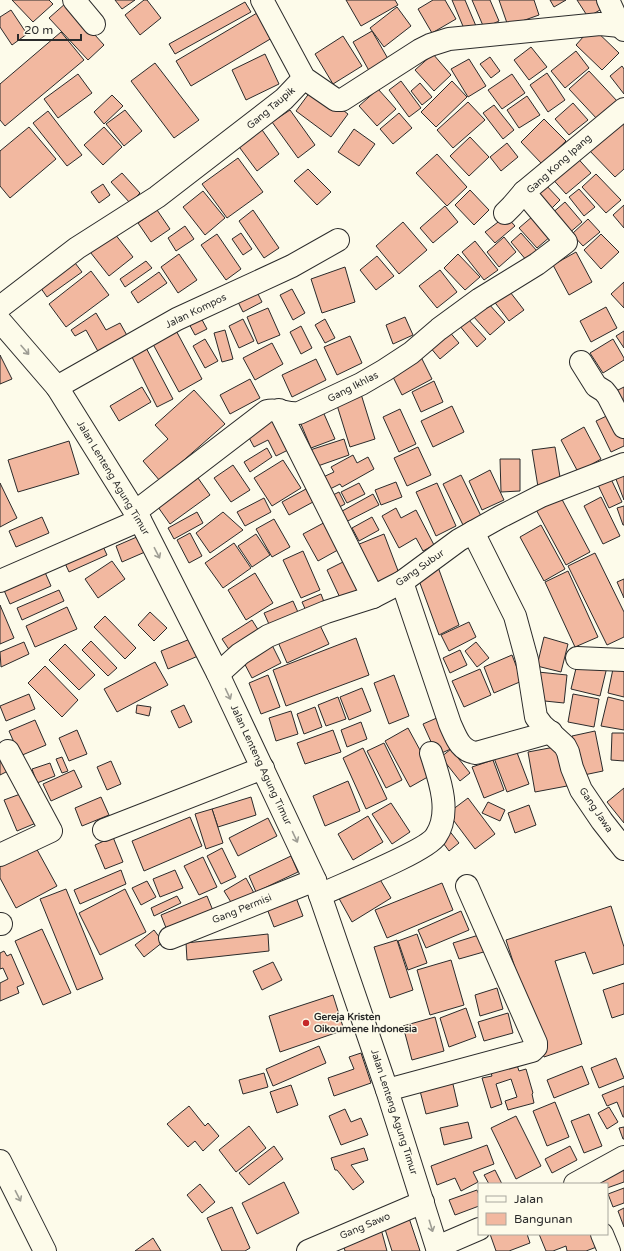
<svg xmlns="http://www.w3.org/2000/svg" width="624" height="1251" font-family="'Varela Round',sans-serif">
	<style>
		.building { fill: #f2b8a0; stroke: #2b2b2b }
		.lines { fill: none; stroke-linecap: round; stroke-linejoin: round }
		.minor-casing { stroke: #2b2b2b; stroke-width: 24 }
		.major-casing { stroke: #2b2b2b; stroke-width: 24 }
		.minor { stroke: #fdfbea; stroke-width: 22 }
		.major { stroke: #fdfbea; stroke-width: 22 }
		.oneway { stroke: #9e9d94 }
		.poi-dot { fill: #c62828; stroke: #fdfbea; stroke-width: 1.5 }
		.labels { text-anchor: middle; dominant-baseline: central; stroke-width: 3; stroke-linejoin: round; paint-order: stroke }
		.street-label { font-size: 10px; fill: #2b2b2b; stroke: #fdfbea }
		.poi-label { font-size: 10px; font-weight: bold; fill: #2b2b2b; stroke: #fdfbea; text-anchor: start }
	</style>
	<rect width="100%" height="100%" fill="#fdfbea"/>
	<g class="building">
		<polygon points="12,0 49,0 53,4 33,22"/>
		<polygon points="115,0 135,0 122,9"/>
		<polygon points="144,0 147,0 161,18 140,35 125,15"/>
		<polygon points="346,0 395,0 398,5 361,26"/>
		<polygon points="433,0 445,0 456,19 432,33 418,9"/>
		<polygon points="452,0 465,0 476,26 465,31"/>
		<polygon points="472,0 490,0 499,21 484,28"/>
		<polygon points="499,0 534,0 539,15 508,26"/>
		<polygon points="550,0 566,0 554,7"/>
		<polygon points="577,0 601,0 605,7 588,17"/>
		<polygon points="245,2 251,12 175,54 169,44"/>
		<polygon points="66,3 104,45 88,60 49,18"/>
		<polygon points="397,7 411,26 384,47 370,28"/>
		<polygon points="11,10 27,34 12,45 0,27 0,17"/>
		<polygon points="257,13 272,38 191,86 176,61"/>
		<polygon points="592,27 619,53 602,70 576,45"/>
		<polygon points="372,31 391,64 372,76 353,42"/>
		<polygon points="61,32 84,60 5,126 0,120 0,84"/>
		<polygon points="343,36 362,66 333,84 315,54"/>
		<polygon points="531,47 547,67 529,80 514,60"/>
		<polygon points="576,51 589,68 565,88 551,71"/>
		<polygon points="265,54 279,84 246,100 232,70"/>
		<polygon points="433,54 451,75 434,91 415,70"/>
		<polygon points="490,57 500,71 491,78 480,64"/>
		<polygon points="469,59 486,86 468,97 451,69"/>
		<polygon points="155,63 199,120 174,138 131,81"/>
		<polygon points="622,66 624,69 624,94 610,76"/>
		<polygon points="589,71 618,102 598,120 569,89"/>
		<polygon points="547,73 565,100 548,112 530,85"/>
		<polygon points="78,74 92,93 58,118 44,99"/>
		<polygon points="512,74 525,93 502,109 488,90"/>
		<polygon points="401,81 421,108 409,117 389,90"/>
		<polygon points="452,81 467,97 436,127 421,112"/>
		<polygon points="420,83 432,97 422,105 411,91"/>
		<polygon points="313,88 348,114 331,137 296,111"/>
		<polygon points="378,89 396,109 377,126 359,106"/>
		<polygon points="112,95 123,106 104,124 94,112"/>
		<polygon points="527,96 540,115 519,128 507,110"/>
		<polygon points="468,102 485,120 453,148 437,130"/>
		<polygon points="573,103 588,120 569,135 555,119"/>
		<polygon points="494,105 514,130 503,139 483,113"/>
		<polygon points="125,110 142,131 124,146 106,124"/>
		<polygon points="290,110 315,145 298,158 272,122"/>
		<polygon points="48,111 82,155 67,166 33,123"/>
		<polygon points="399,113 412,128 393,144 380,129"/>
		<polygon points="544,119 566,141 542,164 521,142"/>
		<polygon points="624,123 624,169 615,177 588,149"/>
		<polygon points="29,127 56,159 10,198 0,186 0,151"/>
		<polygon points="104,127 122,147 103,165 84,145"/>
		<polygon points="260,127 279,154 257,171 237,144"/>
		<polygon points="354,129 375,144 359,166 338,152"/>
		<polygon points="470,137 489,157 469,176 450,156"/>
		<polygon points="507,143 518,157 501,171 490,157"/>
		<polygon points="573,153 591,173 566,194 549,175"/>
		<polygon points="437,154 467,187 447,206 416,173"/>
		<polygon points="238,158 263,192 227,218 202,184"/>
		<polygon points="308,169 331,192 317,205 294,181"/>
		<polygon points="122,173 140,193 130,203 111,182"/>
		<polygon points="596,174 621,200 606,213 582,187"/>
		<polygon points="544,183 560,200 550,210 534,192"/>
		<polygon points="103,184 110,195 99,203 91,192"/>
		<polygon points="579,189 595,207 584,216 569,197"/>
		<polygon points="470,190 489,210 474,225 455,205"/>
		<polygon points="203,191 225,218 205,235 183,207"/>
		<polygon points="565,202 582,222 567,235 550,215"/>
		<polygon points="624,205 624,228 613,215"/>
		<polygon points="445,206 458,222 433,243 420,228"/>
		<polygon points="157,210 170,229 151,242 138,223"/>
		<polygon points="253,210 279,248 264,258 239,221"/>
		<polygon points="506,216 515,226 495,243 485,232"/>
		<polygon points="533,216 551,236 537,248 519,228"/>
		<polygon points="588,219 600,232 583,246 572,234"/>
		<polygon points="403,222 427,250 399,274 376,246"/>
		<polygon points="185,226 194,239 176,251 168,238"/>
		<polygon points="111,229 133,257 109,276 87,248"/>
		<polygon points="241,233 252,249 243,255 232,239"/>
		<polygon points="521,233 537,251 527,261 511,242"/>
		<polygon points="217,234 241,269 226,280 201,245"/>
		<polygon points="601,234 619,252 601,269 584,250"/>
		<polygon points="504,237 516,252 499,267 487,252"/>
		<polygon points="475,241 498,270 484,280 462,252"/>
		<polygon points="576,252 592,282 569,295 553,265"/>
		<polygon points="179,254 197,280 178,293 161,267"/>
		<polygon points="458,254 480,277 465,290 444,268"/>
		<polygon points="377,256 394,276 376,290 360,270"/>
		<polygon points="72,259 82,272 47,297 38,284"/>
		<polygon points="146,261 152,268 125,287 120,279"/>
		<polygon points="345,267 355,302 322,313 311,279"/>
		<polygon points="440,270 457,292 437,308 419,286"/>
		<polygon points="91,271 109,295 66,327 49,304"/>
		<polygon points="159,272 167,283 138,303 131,292"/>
		<polygon points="624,282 624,308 611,294"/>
		<polygon points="255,288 262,302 243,312 236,298"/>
		<polygon points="507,288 524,310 509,321 493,300"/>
		<polygon points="292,289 305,313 293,320 280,295"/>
		<polygon points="488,303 505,322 490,335 473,316"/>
		<polygon points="606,307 617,328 591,342 580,321"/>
		<polygon points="268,308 280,335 258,344 247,317"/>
		<polygon points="96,313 106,330 120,323 129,339 100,355 86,330 75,336 71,330"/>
		<polygon points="200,316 207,329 195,335 188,322"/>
		<polygon points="405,317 413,335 393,344 386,325"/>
		<polygon points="467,318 486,339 477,347 459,325"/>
		<polygon points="243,319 254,341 239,348 229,326"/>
		<polygon points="325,319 335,338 325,343 315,325"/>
		<polygon points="172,323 202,379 179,392 148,335"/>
		<polygon points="301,326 312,348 301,354 290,332"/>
		<polygon points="225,330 233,359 222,362 214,333"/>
		<polygon points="448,330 459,343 440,359 429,346"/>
		<polygon points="624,331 624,348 616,336"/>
		<polygon points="350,336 362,363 337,375 324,347"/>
		<polygon points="205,339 218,361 205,368 193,346"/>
		<polygon points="613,339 624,358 624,360 603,373 590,353"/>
		<polygon points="143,342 173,399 157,407 128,349"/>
		<polygon points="272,343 283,364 255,380 243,358"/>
		<polygon points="0,355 12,379 0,384"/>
		<polygon points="421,357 432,379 402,395 391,373"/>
		<polygon points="316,359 326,380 292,397 282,375"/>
		<polygon points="250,379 260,398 230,414 220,395"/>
		<polygon points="434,381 443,402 421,412 412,392"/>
		<polygon points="142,387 151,402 119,421 110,406"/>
		<polygon points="624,387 624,408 616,391"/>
		<polygon points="194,390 225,424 160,481 143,461 168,439 155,425"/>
		<polygon points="361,394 375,439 350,447 336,402"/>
		<polygon points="452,406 464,432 433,447 421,421"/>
		<polygon points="321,407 335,439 311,448 298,417"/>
		<polygon points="400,409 416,444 399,452 383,417"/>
		<polygon points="615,412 624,431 624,446 611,452 596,421"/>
		<polygon points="276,419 292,448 276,456 268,440 254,447 247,434"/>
		<polygon points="584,427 601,459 578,472 561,440"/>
		<polygon points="344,439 349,455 315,467 310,450"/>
		<polygon points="69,441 79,474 18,492 8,460"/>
		<polygon points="418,447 431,475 407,486 394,458"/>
		<polygon points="555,447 561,483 538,487 532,450"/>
		<polygon points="267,448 272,457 250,472 244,462"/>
		<polygon points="353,455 357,463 368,457 374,469 342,487 340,484 328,490 321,478 334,472 331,467"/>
		<polygon points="500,459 520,459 520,491 501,492"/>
		<polygon points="283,460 301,488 272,506 254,478"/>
		<polygon points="233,465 250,490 231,502 214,478"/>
		<polygon points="490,470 504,500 482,510 469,481"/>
		<polygon points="624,471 624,500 614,474"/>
		<polygon points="461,475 481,516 463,525 443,484"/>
		<polygon points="198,478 210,495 170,524 158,507"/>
		<polygon points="611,479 622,502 609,508 598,485"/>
		<polygon points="396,482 402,497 381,505 375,490"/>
		<polygon points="0,483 17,518 0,527"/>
		<polygon points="359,483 365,494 347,503 341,492"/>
		<polygon points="437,483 456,526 436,536 416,492"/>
		<polygon points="306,489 313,502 289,515 282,502"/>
		<polygon points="557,490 590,552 566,565 533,504"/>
		<polygon points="339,492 345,504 332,511 325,499"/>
		<polygon points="373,494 379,505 340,525 335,515"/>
		<polygon points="601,497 620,536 603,544 584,506"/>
		<polygon points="264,498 271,512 245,526 237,512"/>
		<polygon points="624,506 624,525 623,525 617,508"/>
		<polygon points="396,508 401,518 416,510 434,545 423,551 416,538 399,548 382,516"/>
		<polygon points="197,512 203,523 174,539 168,528"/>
		<polygon points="223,512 243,530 210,553 196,533"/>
		<polygon points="42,517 49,533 16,547 9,531"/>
		<polygon points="372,517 379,530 359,541 352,528"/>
		<polygon points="274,519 290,547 272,557 256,529"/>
		<polygon points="331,519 345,546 318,561 303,534"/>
		<polygon points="541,525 565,569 544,581 520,537"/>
		<polygon points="190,533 202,556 189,563 177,540"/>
		<polygon points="256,534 270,555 252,567 238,546"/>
		<polygon points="384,534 400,576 370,588 352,547"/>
		<polygon points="139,536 145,552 122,562 116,546"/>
		<polygon points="101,542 107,555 69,572 63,559"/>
		<polygon points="234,543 251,568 223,588 205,563"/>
		<polygon points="303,551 320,590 301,598 283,560"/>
		<polygon points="595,553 624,612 624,637 607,645 568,566"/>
		<polygon points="351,558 367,589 342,602 327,570"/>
		<polygon points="112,561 125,579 98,598 85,579"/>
		<polygon points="438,567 459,625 439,635 417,575"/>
		<polygon points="44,570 51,586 10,604 3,588"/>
		<polygon points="568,571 598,637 575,647 545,582"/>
		<polygon points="255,573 273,603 246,620 228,590"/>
		<polygon points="624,579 624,598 617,582"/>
		<polygon points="59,590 64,601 22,620 17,608"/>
		<polygon points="321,594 326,607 308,615 302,602"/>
		<polygon points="293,601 301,619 272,631 264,613"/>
		<polygon points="0,605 14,638 0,644"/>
		<polygon points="67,607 77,629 35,647 26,626"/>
		<polygon points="150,612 167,628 154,641 138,625"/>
		<polygon points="105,616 136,648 125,659 94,627"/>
		<polygon points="316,617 329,644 287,663 275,635"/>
		<polygon points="252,620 262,636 232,654 222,639"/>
		<polygon points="469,622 476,637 449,651 441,635"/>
		<polygon points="544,637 568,644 561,672 537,666"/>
		<polygon points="356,638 369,675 286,706 273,670"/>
		<polygon points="190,639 198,656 168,669 161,651"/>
		<polygon points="269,639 281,663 252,678 240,655"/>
		<polygon points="91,641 117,668 108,676 82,650"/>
		<polygon points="24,642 29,654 1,667 0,652"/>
		<polygon points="476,642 489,658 477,667 465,651"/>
		<polygon points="65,644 95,675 79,690 49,660"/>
		<polygon points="460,650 467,665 450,673 443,658"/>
		<polygon points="512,655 522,681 494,693 484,667"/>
		<polygon points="578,660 607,667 600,696 571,689"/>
		<polygon points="155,662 168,685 117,712 104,689"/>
		<polygon points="614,664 624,666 624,697 608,693"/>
		<polygon points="45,666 78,700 62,717 28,683"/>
		<polygon points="480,669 491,695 464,707 452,681"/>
		<polygon points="538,672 567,675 564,703 535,700"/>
		<polygon points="268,675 280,707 261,714 249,683"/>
		<polygon points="394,675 409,716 389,724 374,683"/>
		<polygon points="362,688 371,711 349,720 340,697"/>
		<polygon points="29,694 35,709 6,721 0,706"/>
		<polygon points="573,694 599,699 594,727 568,722"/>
		<polygon points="338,697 346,719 326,726 318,705"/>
		<polygon points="608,697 624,701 624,730 601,726"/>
		<polygon points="137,705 151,707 149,716 136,713"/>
		<polygon points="184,705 192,722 179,728 171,711"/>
		<polygon points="315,707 322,727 304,734 297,714"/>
		<polygon points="291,711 298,734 276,741 269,718"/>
		<polygon points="439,717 453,748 437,755 423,724"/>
		<polygon points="35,720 46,745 20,756 9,731"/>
		<polygon points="361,722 367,739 347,747 341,730"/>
		<polygon points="408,728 433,774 410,787 385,741"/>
		<polygon points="77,730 87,754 69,761 59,738"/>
		<polygon points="333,730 341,752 305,764 297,743"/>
		<polygon points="595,731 603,771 579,776 572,736"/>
		<polygon points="612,733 624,733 624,761 611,760"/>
		<polygon points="384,743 402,780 386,788 367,751"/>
		<polygon points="560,746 567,786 535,792 528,752"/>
		<polygon points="363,748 387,799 366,809 343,758"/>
		<polygon points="451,749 470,773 460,781 441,757"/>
		<polygon points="516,750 529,784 507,792 494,758"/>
		<polygon points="0,751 8,771 0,775"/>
		<polygon points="62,757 68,771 62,773 56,759"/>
		<polygon points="493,760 504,790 484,798 472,767"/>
		<polygon points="111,761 121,784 107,790 97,767"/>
		<polygon points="50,763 55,776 37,783 32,769"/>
		<polygon points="74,770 82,787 51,801 43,784"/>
		<polygon points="348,781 360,811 325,826 313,796"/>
		<polygon points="624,788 624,823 607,802"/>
		<polygon points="23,793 36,823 17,831 4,800"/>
		<polygon points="101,797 109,815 82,826 75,808"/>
		<polygon points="251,797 256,815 218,827 212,809"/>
		<polygon points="468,798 495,834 475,849 448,813"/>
		<polygon points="488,802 505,810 500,821 482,813"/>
		<polygon points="391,803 410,832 392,844 372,814"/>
		<polygon points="529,805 536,825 515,833 508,813"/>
		<polygon points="212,809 223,843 206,849 195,814"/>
		<polygon points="368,816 383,842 353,860 338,834"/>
		<polygon points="190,817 202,846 144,871 132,841"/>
		<polygon points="268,818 277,836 238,856 229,838"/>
		<polygon points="448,829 459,843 449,851 438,836"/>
		<polygon points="113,837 123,862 105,869 95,845"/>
		<polygon points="35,846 57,886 16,908 0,878 0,865"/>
		<polygon points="222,848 236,877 221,884 207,856"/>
		<polygon points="291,856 298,872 256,892 249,876"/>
		<polygon points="203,857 217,887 199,895 184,866"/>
		<polygon points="121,870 126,884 80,904 74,890"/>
		<polygon points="175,870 183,888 160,897 153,879"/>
		<polygon points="375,871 391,898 352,922 336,893"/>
		<polygon points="246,878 255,895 234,907 224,891"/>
		<polygon points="147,881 156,897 141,905 132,888"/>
		<polygon points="442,883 453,910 387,938 375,910"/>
		<polygon points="66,889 103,979 77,990 40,899"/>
		<polygon points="125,889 146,932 100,955 79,913"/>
		<polygon points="295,895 303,916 274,927 266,906"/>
		<polygon points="177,896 181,903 154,916 151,908"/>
		<polygon points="207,896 214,913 168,933 161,915"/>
		<polygon points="611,906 624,947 624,964 593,974 585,952 555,961 582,1044 544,1057 506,940"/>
		<polygon points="461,911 469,930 426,948 418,930"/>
		<polygon points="42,929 71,993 43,1005 15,941"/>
		<polygon points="154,930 163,942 144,957 135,945"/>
		<polygon points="268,934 269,951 187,960 186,943"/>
		<polygon points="417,934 427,963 408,970 398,941"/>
		<polygon points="482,934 487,951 459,959 453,943"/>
		<polygon points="397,940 413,990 390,998 374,947"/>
		<polygon points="4,951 7,956 11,954 24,984 17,987 19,993 0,1001 0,983 8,979 3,968 0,969 0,953"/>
		<polygon points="451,960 464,1005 430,1015 417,970"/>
		<polygon points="273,962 282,980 262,990 253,971"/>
		<polygon points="624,983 624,1014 612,1018 603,990"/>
		<polygon points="497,988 503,1009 480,1016 475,995"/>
		<polygon points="333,995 344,1030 280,1052 269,1016"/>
		<polygon points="466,1008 476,1037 449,1047 440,1018"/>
		<polygon points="508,1013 513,1033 484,1041 478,1022"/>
		<polygon points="435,1017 444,1051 412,1060 403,1026"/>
		<polygon points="319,1046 326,1063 273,1086 266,1069"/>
		<polygon points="361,1053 371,1083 334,1096 328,1078 354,1069 349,1057"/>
		<polygon points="616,1058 624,1078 599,1088 591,1068"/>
		<polygon points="517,1065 519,1071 526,1069 533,1093 532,1094 534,1103 508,1110 505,1101 517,1097 511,1079 496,1084 502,1104 491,1108 482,1078 492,1076 491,1073"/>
		<polygon points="582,1066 589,1084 554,1098 547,1080"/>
		<polygon points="264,1073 268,1087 243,1094 239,1080"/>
		<polygon points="452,1080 458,1106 426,1114 419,1087"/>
		<polygon points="291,1085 298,1105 277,1113 270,1092"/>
		<polygon points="624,1086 624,1117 623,1117 617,1102 607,1106 602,1095"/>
		<polygon points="555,1102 569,1137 547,1146 533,1111"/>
		<polygon points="189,1106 205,1126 208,1123 219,1136 203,1151 195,1141 188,1147 167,1124"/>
		<polygon points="609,1107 618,1122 607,1129 598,1113"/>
		<polygon points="345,1109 351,1122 361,1118 368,1135 341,1145 329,1116"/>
		<polygon points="589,1114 602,1146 584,1153 571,1121"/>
		<polygon points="516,1116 541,1166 516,1179 491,1128"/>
		<polygon points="468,1122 472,1138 444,1145 440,1128"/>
		<polygon points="249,1126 266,1148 236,1172 219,1150"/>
		<polygon points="624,1127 624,1139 623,1139 619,1128"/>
		<polygon points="487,1145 494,1164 473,1172 478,1182 461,1191 455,1178 437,1185 431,1166"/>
		<polygon points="274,1146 283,1159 249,1185 239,1173"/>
		<polygon points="570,1146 577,1160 552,1173 545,1159"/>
		<polygon points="364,1148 368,1160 351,1165 364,1182 353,1190 337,1170 335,1170 331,1158"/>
		<polygon points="624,1164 624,1182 607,1188 607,1184 598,1184"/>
		<polygon points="495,1170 502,1184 489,1184 484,1175"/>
		<polygon points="284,1182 299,1213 257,1234 242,1203"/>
		<polygon points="200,1184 215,1202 202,1213 187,1195"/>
		<polygon points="624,1188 624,1203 613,1207 608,1194"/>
		<polygon points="477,1190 479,1195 479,1206 455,1215 449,1200"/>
		<polygon points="232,1207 250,1248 245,1251 222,1251 207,1218"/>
		<polygon points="624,1208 624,1227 618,1211"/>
		<polygon points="409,1218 420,1251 392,1251 384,1226"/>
		<polygon points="381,1229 387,1251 345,1251 342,1240"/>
		<polygon points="490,1234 527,1234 530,1243 509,1251 496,1251"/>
		<polygon points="539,1234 598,1234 602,1245 586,1251 567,1251 566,1246 553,1251 546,1251"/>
		<polygon points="153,1238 161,1251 135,1251"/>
	</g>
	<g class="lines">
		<g class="minor-casing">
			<g id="minor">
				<polyline points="74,0 94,24"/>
				<polyline points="262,0 304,78 336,100 342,100 420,50 430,45 449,39 600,24 620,26"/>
				<polyline points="608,0 620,26 624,30"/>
				<polyline points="505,213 512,206 524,192"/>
				<polyline points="0,307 77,248 157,197 284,99 304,78"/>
				<polyline points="581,362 596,386 604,391 608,396 624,427"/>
				<polyline points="57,387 177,319 292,266 338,240"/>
				<polyline points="279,410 373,597"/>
				<path d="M135 512 267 411C278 408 288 415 299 413L361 384 385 370 411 353 439 329 480 299 537 264 566 242 524 192 624 109"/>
				<polyline points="473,532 515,616 527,660 536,717 542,725 565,746 568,752 572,768 581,790 602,821 624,849"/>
				<polyline points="0,581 140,520"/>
				<path d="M402 582 450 724C456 737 460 751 476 753L551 732"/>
				<polyline points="577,658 624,660"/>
				<polyline points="218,674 240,654 268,636 326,612 373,597 402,582 459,540 500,517 541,496 624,464"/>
				<polyline points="104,830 263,768"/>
				<polyline points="0,855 51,831 8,751"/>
				<path d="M320 895C341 885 427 851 436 836 452 812 439 778 431 753"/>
				<polyline points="0,924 1,924"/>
				<polyline points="170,938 315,880"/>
				<polyline points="387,1090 532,1051 536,1047 536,1043 467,886"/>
				<polyline points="575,1184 624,1157"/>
				<polyline points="602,1234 609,1251"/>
				<polyline points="437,1247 479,1229"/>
				<polyline points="308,1251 423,1202"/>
			</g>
		</g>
		<g class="major-casing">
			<g id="major">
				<polyline points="0,321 57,387 140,520 218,674 315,880 320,895 387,1090 438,1251"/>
				<polyline points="0,1161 45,1251"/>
			</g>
		</g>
		<use href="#minor" class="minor"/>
		<use href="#major" class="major"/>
	</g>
	<defs><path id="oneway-shaft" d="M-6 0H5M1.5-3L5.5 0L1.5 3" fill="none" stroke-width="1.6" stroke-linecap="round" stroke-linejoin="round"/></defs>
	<g class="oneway">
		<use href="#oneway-shaft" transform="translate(25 350) rotate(49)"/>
		<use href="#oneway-shaft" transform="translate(157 553) rotate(63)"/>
		<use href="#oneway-shaft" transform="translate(228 694) rotate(65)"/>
		<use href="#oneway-shaft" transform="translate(295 837) rotate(65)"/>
		<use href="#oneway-shaft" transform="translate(18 1196) rotate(63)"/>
		<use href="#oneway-shaft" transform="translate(431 1226) rotate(73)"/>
	</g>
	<circle class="poi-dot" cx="306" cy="1023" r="4"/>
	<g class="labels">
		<g class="street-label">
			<text transform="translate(271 108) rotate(-40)">Gang Taupik</text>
			<text transform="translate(559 164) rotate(-42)">Gang Kong Ipang</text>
			<text transform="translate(196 311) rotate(-26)">Jalan Kompos</text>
			<text transform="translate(353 387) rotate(-27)">Gang Ikhlas</text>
			<text transform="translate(113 478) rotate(59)">Jalan Lenteng Agung Timur</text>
			<text transform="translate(420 568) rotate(-35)">Gang Subur</text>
			<text transform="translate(261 765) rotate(65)">Jalan Lenteng Agung Timur</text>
			<text transform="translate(596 810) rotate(56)">Gang Jawa</text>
			<text transform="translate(242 909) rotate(-22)">Gang Permisi</text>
			<text transform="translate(394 1112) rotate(72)">Jalan Lenteng Agung Timur</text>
			<text transform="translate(365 1226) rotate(-23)">Gang Sawo</text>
		</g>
		<g class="poi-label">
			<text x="314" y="1017">Gereja Kristen<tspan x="314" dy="12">Oikoumene Indonesia</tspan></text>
		</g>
	</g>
	<rect x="478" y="1183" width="130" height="52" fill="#fdfbea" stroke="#a9a89e"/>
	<rect x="486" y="1196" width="20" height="6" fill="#fdfbea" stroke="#a9a89e"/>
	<text x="514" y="1203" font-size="12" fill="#2b2b2b">Jalan</text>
	<rect x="486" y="1213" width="20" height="12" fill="#f2b8a0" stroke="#a9a89e"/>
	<text x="514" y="1223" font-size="12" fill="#2b2b2b">Bangunan</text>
	<path d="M18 34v6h63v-6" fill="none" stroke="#2b2b2b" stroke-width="2"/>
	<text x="24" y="34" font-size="12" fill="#2b2b2b" stroke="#fdfbea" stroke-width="3" paint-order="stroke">20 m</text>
</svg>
